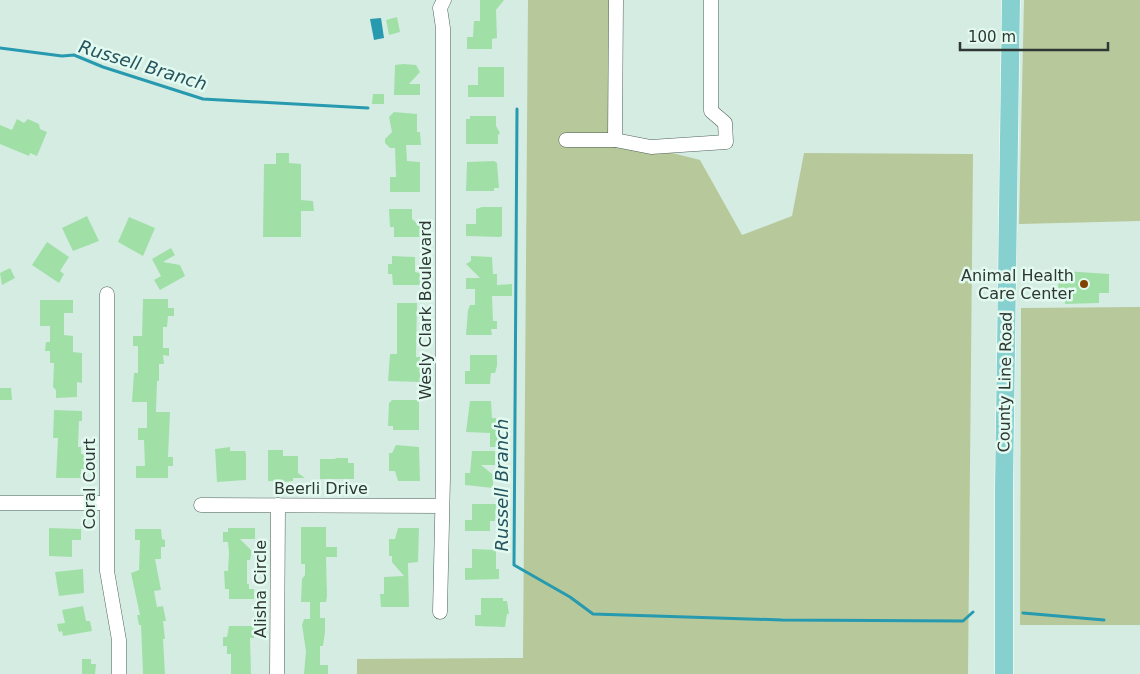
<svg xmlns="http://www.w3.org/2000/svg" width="1140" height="674" font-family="'DejaVu Sans',sans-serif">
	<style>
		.green { fill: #b7c89b }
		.water { fill: #279ab0 }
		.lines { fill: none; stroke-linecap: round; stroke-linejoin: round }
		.stream { stroke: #279ab0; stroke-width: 3 }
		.building { fill: #a0e0a7 }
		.minor-casing { stroke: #4e625a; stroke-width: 15 }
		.major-casing { stroke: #fff; stroke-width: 19 }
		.minor { stroke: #fff; stroke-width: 14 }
		.major { stroke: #86d1cf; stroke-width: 18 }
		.poi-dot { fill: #814302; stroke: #e2faf0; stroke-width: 2 }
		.labels { text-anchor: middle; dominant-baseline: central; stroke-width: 5; stroke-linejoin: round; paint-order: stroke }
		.poi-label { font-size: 16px; fill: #2e3734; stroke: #e2faf0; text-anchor: end }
		.street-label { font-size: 16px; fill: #2e3734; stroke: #e2faf0 }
		.water-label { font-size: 18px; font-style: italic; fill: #26545e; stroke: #e2faf0 }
	</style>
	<rect width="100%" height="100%" fill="#d5ece3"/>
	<g class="green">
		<polygon points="528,0 615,0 617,139 700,160 742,235 792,216 804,153 973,154 968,674 357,674 357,659 523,658"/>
		<polygon points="1024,0 1140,0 1140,221 1019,224"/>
		<polygon points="1140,307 1140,625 1020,625 1021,308"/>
	</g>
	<polygon class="water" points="381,18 384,38 374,40 370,19"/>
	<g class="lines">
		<g class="stream">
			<polyline points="0,48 62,56 74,55 103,67 203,99 368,108"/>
			<polyline points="517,109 514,565 570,597 593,614 782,620 963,621 973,612"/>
			<polyline points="1023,613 1104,620"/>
		</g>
	</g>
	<g class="building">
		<polygon points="480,0 504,0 496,10 497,38 492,39 492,49 467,49 467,37 473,37 474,21 480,21"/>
		<polygon points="397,17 400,32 389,35 386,20"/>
		<polygon points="403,64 416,65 420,72 409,84 420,84 420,95 394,95 395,65"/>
		<polygon points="478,67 504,67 504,97 468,97 468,85 478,85"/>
		<polygon points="373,94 384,94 384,104 372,104"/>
		<polygon points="394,112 417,114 417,132 420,132 421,145 406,145 407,161 420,162 420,192 390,192 390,177 396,177 395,148 390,148 385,143 385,139 392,132 389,117"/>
		<polygon points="470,116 496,116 496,126 500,133 498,135 498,144 466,144 466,119 470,119"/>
		<polygon points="17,119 24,123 28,119 39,124 40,129 47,132 37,156 30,153 29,156 0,144 0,125 12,130"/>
		<polygon points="276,153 289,153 289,163 301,164 301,200 313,201 314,211 301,211 301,237 263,237 264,164 276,164"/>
		<polygon points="494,161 497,163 499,188 494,188 494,191 466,191 467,162"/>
		<polygon points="482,207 502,207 502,236 500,237 466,236 466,224 476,224 476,209"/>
		<polygon points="389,209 412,209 412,219 420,226 420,237 394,237 394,227 390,227"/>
		<polygon points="87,216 99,241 73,251 62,228"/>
		<polygon points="129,217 155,228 143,256 118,242"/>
		<polygon points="47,242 69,257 60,271 64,274 59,283 32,265"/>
		<polygon points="171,248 175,255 163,262 180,265 185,276 160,290 154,280 161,276 152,259"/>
		<polygon points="392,256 415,257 415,272 420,273 420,285 393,285 392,274 388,274 388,264 392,264"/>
		<polygon points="471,256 492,257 493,274 497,274 497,285 512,284 512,296 492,296 493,321 497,321 497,329 491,329 492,335 466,335 468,310 470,305 475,305 475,289 466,289 466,278 480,278 466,264 471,261"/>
		<polygon points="10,268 15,278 2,285 0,273"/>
		<polygon points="1065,271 1109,274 1109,293 1099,293 1099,303 1065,304 1065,292 1058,291 1059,276 1065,276"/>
		<polygon points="143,299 168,299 168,308 174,308 174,316 168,316 167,327 163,327 163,348 169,348 169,356 163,355 164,364 159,364 159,381 157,381 156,412 170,412 168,457 173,457 173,466 168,466 168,478 136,478 136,466 145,466 144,440 138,440 138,428 147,428 147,402 132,402 134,373 138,373 138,346 133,346 133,336 142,336"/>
		<polygon points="40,300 73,300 73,313 64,313 64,335 73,336 73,352 82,353 82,383 77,382 77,397 56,398 56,390 53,387 54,363 50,363 50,351 45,351 46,342 50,342 50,326 40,326"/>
		<polygon points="397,303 417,303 416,354 416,357 420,357 420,382 388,381 390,354 397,354"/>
		<polygon points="470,355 497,355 497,366 495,373 491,373 490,384 465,384 465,371 470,371"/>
		<polygon points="0,388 11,388 12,400 0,400"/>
		<polygon points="392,400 419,400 419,430 393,430 393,426 388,426 389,403"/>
		<polygon points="470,401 491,401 492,418 496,418 497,437 503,437 503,447 490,447 490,433 466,432"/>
		<polygon points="54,410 82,411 82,421 79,421 78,447 81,447 81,454 84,454 84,469 81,469 81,478 56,478 58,438 53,438"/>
		<polygon points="396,445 419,447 420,481 398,481 395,471 389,471 389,453 392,453"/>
		<polygon points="230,447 230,451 245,451 246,454 246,480 217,482 215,449"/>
		<polygon points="268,450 283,450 283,456 298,456 298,473 305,478 293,478 293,481 285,482 268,481"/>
		<polygon points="472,451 495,451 495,465 481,465 497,478 493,481 493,488 465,485 465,473 470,473"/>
		<polygon points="336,458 348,458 348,463 354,463 354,479 320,479 320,459 335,459"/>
		<polygon points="472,504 496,504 495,521 490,521 490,531 465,531 465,520 472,520"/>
		<polygon points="301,527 326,527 326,547 337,547 337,557 326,557 327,596 326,602 320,602 320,618 325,618 325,632 323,646 320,646 320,665 328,665 328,674 304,674 306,651 302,625 304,619 310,619 310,602 301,602 302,579 305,575 305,564 301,564"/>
		<polygon points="49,528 81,529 81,540 72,540 72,557 49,556"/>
		<polygon points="228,528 255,528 255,539 240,539 252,551 250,560 247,560 247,584 249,584 249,589 254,589 254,599 229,599 229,589 225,589 224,571 228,571 229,553 228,542 223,542 223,532 228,532"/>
		<polygon points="398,528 419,528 418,562 408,563 409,607 381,607 380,594 384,594 384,577 404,576 392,562 392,556 389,556 389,539 395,539"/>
		<polygon points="135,529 161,529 162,539 165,540 165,547 161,547 161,559 155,559 161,590 154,591 157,607 163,606 166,621 163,621 165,639 163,639 165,674 143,674 141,625 139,625 137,615 140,615 131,573 139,570 140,540 135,540"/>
		<polygon points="472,549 496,550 496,569 499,569 499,579 465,580 465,568 472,568"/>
		<polygon points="83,569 84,593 59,596 55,572"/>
		<polygon points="481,598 503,598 503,601 507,601 509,614 507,614 505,627 475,626 475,615 481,615"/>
		<polygon points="83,606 86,621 90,621 92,631 63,636 62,631 59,632 57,624 65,623 62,610"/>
		<polygon points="229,626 254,626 254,638 250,638 251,674 231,674 231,654 227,654 227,646 223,646 223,637 227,637"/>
		<polygon points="82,659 91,659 91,664 96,664 95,674 82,674"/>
	</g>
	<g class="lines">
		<g class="minor-casing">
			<g id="minor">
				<polyline points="566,140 615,140 616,0"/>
				<polyline points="615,140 651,147 726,142 725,123 711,111 711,0"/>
				<polyline points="107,294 107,571 119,640 119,674"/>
				<polyline points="0,503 106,503"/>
				<polyline points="201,505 441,506"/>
				<polyline points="440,612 443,478 443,28 440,8 444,0"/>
				<polyline points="277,674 278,505"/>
			</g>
		</g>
		<g class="major-casing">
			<polyline id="major" points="1004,674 1004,488 1011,0"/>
		</g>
		<use href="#minor" class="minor"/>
		<use href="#major" class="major"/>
	</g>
	<circle class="poi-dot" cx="1084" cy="284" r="5"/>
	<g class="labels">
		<g class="poi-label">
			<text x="1074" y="275">Animal Health<tspan x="1074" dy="18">Care Center</tspan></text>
		</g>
		<g class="street-label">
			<text transform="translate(425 310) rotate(-90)">Wesly Clark Boulevard</text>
			<text transform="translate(1005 382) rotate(-89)">County Line Road</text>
			<text transform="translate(89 484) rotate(-90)">Coral Court</text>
			<text x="321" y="488">Beerli Drive</text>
			<text transform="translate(260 589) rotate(-90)">Alisha Circle</text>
		</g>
		<g class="water-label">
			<text transform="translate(143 65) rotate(17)">Russell Branch</text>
			<text transform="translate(501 485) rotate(-90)">Russell Branch</text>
		</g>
	</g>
	<path d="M960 42v8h148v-8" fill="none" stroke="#2e3734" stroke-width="2.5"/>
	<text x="968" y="42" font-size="15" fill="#2e3734" stroke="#e2faf0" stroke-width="4" paint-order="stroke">100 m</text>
</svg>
